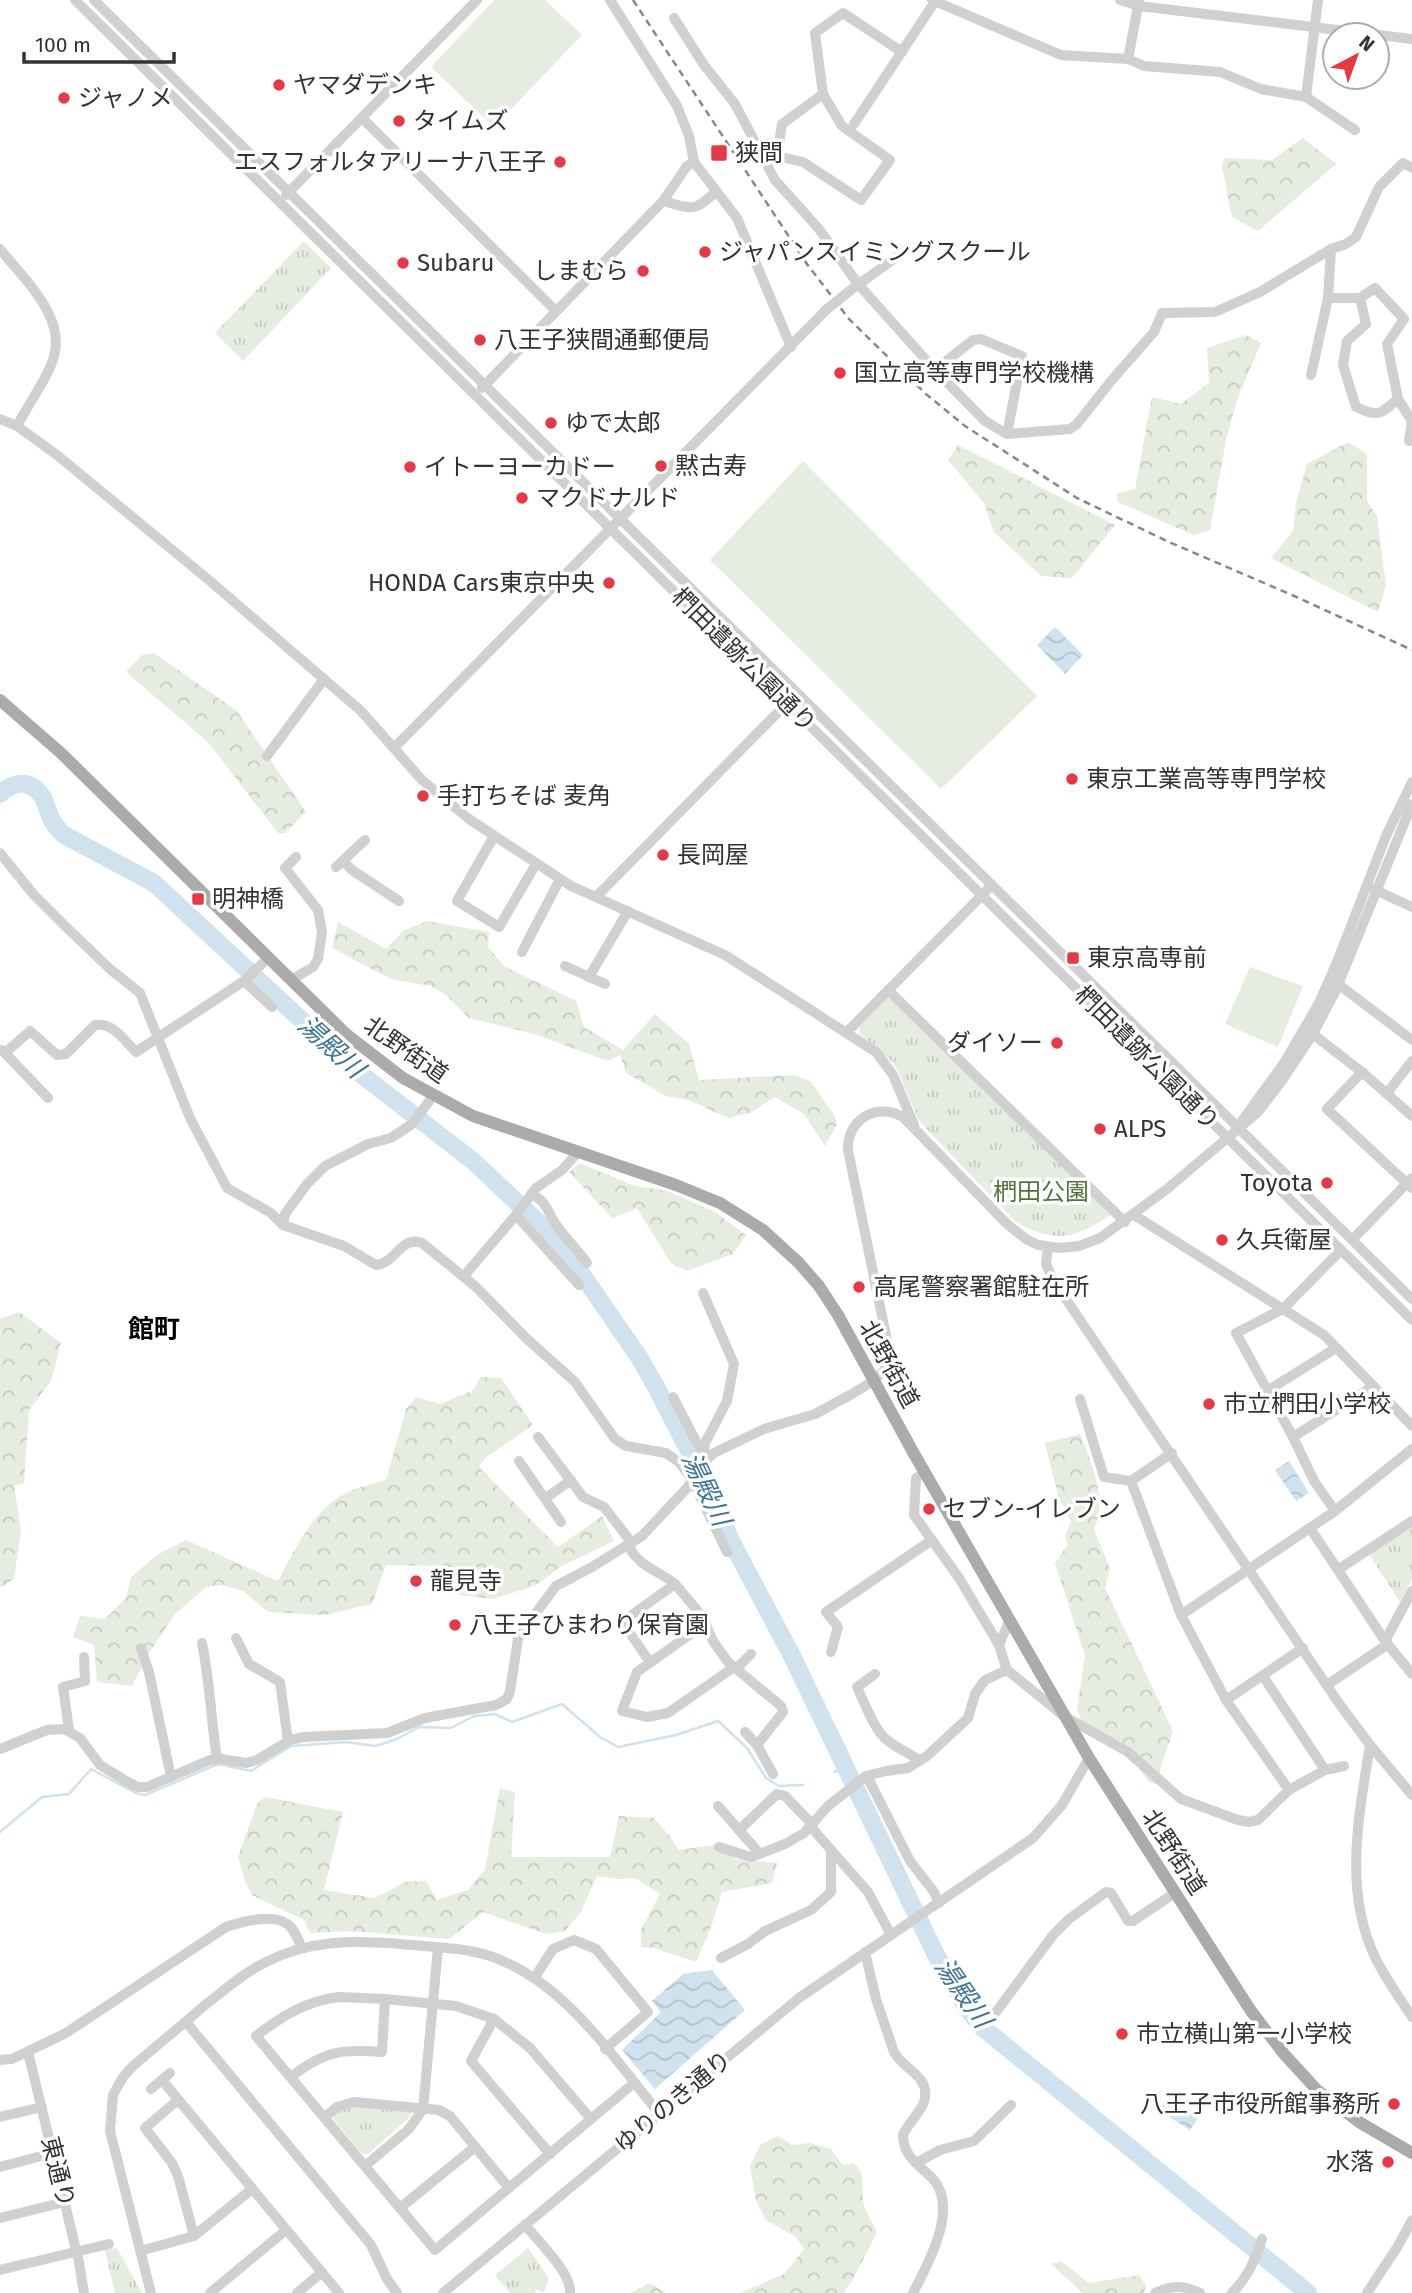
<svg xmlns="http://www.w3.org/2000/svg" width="1412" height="2293" font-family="'Fira Sans','Noto Sans JP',sans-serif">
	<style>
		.grass { fill: url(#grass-tufts) }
		.forest { fill: url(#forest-crowns) }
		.garden { fill: #e6ecdf }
		.water { fill: url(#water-waves) }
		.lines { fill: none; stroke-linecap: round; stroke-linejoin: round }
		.stream { stroke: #cfe2ee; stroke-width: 2.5 }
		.river { stroke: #cfe2ee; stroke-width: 18 }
		.minor { stroke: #d0d0d0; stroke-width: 10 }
		.major { stroke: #ababab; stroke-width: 12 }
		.rail { stroke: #888; stroke-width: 2.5; stroke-dasharray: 7 5; stroke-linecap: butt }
		.minor-bridge { stroke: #d0d0d0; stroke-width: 10 }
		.poi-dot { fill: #e63946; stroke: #fff; stroke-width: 2.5 }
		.labels { text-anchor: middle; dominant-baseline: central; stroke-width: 7; stroke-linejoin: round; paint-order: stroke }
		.poi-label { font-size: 24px; fill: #333; stroke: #fff; text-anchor: start }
		.street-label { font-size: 24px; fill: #333; stroke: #fff }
		.park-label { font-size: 24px; fill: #56703f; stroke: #fff }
		.water-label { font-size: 26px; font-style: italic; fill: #3f7597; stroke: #fff }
		.neighbourhood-label { font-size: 26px; font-weight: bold; fill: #000; stroke: #fff }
	</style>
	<defs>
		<pattern id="grass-tufts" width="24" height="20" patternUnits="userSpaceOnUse" patternTransform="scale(1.75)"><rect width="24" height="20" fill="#e6ecdf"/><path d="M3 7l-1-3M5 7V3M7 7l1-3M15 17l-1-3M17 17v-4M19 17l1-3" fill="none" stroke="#c6cbc0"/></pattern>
		<pattern id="forest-crowns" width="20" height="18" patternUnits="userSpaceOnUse" patternTransform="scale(1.75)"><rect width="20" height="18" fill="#e6ecdf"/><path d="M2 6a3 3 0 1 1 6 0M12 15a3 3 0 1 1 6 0" fill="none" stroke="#c6cbc0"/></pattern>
		<pattern id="water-waves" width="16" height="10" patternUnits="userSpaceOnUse" patternTransform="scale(1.75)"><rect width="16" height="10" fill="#cfe2ee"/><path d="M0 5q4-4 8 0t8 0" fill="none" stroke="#b2c2cd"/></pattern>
	</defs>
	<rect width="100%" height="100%" fill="#fff"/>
	<g class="grass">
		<polygon points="304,241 331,268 243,361 215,333"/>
		<path d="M892 993 1115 1212C1077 1237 1059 1246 1016 1222L919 1121 897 1069 891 1061 859 1033 860 1026Z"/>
		<polygon points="1412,1524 1412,1580 1400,1602 1369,1554"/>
		<polygon points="354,2107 411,2112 411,2116 368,2154 362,2154 333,2119 334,2115 339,2111"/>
		<polygon points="117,2248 142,2293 115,2293 105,2250"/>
		<polygon points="528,2248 549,2278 544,2292 536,2290 535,2293 510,2293 495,2275"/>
	</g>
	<g class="forest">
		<polygon points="1303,138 1336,164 1258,231 1232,217 1222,166 1224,158 1272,160"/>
		<polygon points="1246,335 1261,343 1238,397 1226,440 1210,530 1193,535 1118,502 1117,494 1135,489 1152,397 1181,404 1209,383 1207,348"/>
		<polygon points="1348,442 1367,454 1367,500 1377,516 1386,585 1378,612 1271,558 1293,531 1296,503 1307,464"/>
		<polygon points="958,445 1115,525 1072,578 1041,576 994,532 984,503 948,460"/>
		<polygon points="154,653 237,711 306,812 285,833 278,833 208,742 126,672 142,655"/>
		<polygon points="427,921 489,932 488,947 504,966 576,1001 584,1027 623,1050 655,1014 689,1044 699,1080 795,1075 811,1082 835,1116 837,1124 825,1146 804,1114 775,1097 750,1113 728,1118 688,1100 666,1096 626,1073 620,1055 608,1061 534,1034 469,1018 446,995 431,986 391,979 332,948 338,922 386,949 403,931"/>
		<polygon points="580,1163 632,1185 667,1191 715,1212 746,1235 733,1254 687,1271 671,1263 637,1208 612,1218 569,1172"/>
		<polygon points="19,1312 61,1343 51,1381 29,1410 24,1483 14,1486 21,1530 14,1579 0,1588 0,1319"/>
		<path d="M480 1377 501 1378 533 1425 485 1458 479 1467 558 1547 602 1516 614 1541 560 1567 535 1586 493 1599 443 1593 442 1566 386 1565 372 1604 325 1615 268 1612 243 1591 223 1585 206 1587 176 1613 151 1650 132 1686 97 1682 94 1645 73 1637 80 1616 105 1619 126 1598 131 1577 157 1555 186 1540 278 1581C294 1551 313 1511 344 1494 356 1487 373 1485 386 1480L406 1409 416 1397 440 1404 474 1390Z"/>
		<path d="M1080 1434C1091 1463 1108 1498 1094 1529L1110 1569 1105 1588 1173 1731 1155 1784 1149 1782 1126 1752 1086 1732 1077 1709 1085 1656 1055 1563 1068 1544 1065 1536 1071 1521 1058 1495 1045 1443Z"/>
		<polygon points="500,1788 515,1792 511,1857 610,1857 619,1816 654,1818 672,1839 678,1850 713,1845 737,1859 777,1863 772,1883 722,1892 710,1930 696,1962 654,1948 641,1947 641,1929 660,1894 635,1878 618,1879 597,1876 581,1912 565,1931 546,1934 483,1912 449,1939 349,1931 310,1933 304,1920 252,1895 246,1884 238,1857 257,1804 265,1797 343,1812 324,1890 375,1898 405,1882 426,1881 437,1900 468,1890 485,1869"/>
		<path d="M778 2136 792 2145 810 2143 831 2149 843 2165 853 2163C867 2173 861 2187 863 2201 865 2211 873 2223 877 2233L853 2279 843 2293H740L784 2274 804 2249 796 2237 766 2220 756 2200 750 2166 760 2145Z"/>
		<polygon points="1061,2261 1089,2283 1139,2275 1146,2286 1144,2293 1083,2293 1051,2264"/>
		<polygon points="650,2283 666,2293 630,2293"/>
	</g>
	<g class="garden">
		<polygon points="494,0 545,0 582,35 494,127 431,67"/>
		<polygon points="803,461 1037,696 941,789 710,560"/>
		<polygon points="1250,967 1303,986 1278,1047 1225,1024"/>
	</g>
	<g class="water">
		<polygon points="1055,627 1083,655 1065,674 1037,645"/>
		<polygon points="1289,1461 1309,1493 1296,1501 1275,1470"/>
		<polygon points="712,1970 745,2010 655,2089 622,2050 661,2012 652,2001 683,1974"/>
		<polygon points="1168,2098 1198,2118 1190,2130 1160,2111"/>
	</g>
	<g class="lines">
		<g class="stream">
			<polyline points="834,1772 845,1768"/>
			<polyline points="0,1832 42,1797 69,1794 91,1769 136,1793 145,1795 218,1764 251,1771 291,1746 346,1742 376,1746 397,1739 419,1727 451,1728 474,1716 495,1714 512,1722 562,1704 600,1737 618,1747 676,1735 718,1721 747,1748 766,1778 779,1786 803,1785"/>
		</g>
		<path class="river" d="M0 794C14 781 30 779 42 796 47 804 48 814 53 822 56 827 60 831 64 835L154 883 353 1068 473 1161 541 1225 572 1260 639 1357 655 1385 703 1478 731 1541 792 1656 936 1955 966 2007 982 2027 1308 2293"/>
		<g class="minor">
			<polyline points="75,0 1412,1320"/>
			<polyline points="94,0 1412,1299"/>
			<polyline points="610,0 677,106 689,136 694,162 737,218 791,347"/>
			<polyline points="932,0 1061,55 1128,59 1144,66 1220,72 1261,89 1306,97 1355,130"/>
			<polyline points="1120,0 1139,6 1412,39"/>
			<polyline points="674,18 704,65 735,104 775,180 819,229 858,284 935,370 985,421 1007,434 1070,429 1077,424 1111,381 1154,332 1162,313 1215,312 1260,292 1331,249 1346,244 1356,237 1379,187 1403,163 1412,168"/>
			<polyline points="1128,59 1139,1"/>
			<polyline points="1306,97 1318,0"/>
			<polyline points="362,118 556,311"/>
			<polyline points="854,124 936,0"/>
			<polyline points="777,156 803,162 861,200 890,160 842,126 823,94"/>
			<polyline points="766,162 777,156 782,124 823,94 815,33 843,13 902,52"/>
			<polyline points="286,195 477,0"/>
			<path d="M663 201C691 209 695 213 716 191"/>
			<path d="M0 249C25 281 71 320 51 365 42 386 28 405 17 426"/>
			<polyline points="855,287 905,251"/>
			<polyline points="1328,298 1360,298 1375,288 1404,319 1387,344 1398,399 1412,421"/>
			<path d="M1360 298 1366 324 1347 341 1343 365 1356 407C1378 417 1380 415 1398 399"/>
			<polyline points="935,370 973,340 981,339 1022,356 1007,434"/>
			<polyline points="1311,375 1328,298 1331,249"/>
			<polyline points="482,388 663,201 687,166 694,162"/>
			<polyline points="0,419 17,426 57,455 210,581 361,711 422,780 469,819 571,886 725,955 876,1052 893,1075 914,1125"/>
			<polyline points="1409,441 1412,421"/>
			<polyline points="394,748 826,310"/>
			<polyline points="267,756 324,679"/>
			<polyline points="494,836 457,901 499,927 536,864"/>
			<path d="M0 853 34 895 64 925 110 969 140 993 190 1118 227 1188 271 1213 283 1225 344 1246 376 1265C395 1264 401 1235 422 1243L475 1286 526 1338 575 1382 615 1439 626 1446 666 1453 680 1463 692 1480 727 1552"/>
			<polyline points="343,861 352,870 399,901"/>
			<polyline points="336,867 365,840"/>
			<polyline points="1371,888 1412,907"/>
			<polyline points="596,897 797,693"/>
			<polyline points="522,952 560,879"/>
			<polyline points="565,966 605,984"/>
			<polyline points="589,977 628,911"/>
			<polyline points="291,980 313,967 318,959 322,932 318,910 285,868 296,857"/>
			<polyline points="244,981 272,1007"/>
			<polyline points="1334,981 1412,1040"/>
			<polyline points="888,990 1125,1222"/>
			<polyline points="1310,1032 1362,1072 1412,1116"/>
			<polyline points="846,1033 992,885"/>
			<polyline points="2,1050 48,1098"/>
			<path d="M5 1053 30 1031 57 1055 66 1054 95 1025C114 1023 123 1039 136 1052L244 981 268 958"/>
			<polyline points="1362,1072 1327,1109 1412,1188"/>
			<polyline points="1387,1093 1412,1061"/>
			<polyline points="1242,1121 1284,1063 1319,1003 1337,962 1386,836 1412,782"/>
			<path d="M531 1194C548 1202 546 1210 555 1223 564 1237 577 1249 587 1263"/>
			<polyline points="516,1215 579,1285"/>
			<polyline points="1134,1215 1324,1335 1412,1426"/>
			<polyline points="283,1225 285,1214 307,1184 325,1166 368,1144 391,1138 412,1124 433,1096"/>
			<polyline points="1352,1240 1412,1178"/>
			<polyline points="1048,1247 1046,1264 1053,1280 1338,1702 1370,1745 1412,1795"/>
			<polyline points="464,1276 516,1215 536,1188 562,1170 578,1152"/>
			<polyline points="703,1293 734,1364 727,1401 705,1443 704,1452 707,1458"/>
			<polyline points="1267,1391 1336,1348"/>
			<polyline points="673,1397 698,1445 704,1452"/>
			<polyline points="1080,1399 1104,1477 1131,1481 1181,1615 1226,1700 1289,1790 1325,1770 1344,1766"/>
			<polyline points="538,1437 583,1497 604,1507 632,1543"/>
			<polyline points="1293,1437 1372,1387"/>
			<polyline points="519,1461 561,1522"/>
			<polyline points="925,1473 916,1478 914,1515 959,1578 999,1645 1007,1670"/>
			<polyline points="1131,1481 1172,1453"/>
			<polyline points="546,1498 571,1480"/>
			<polyline points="1335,1511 1314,1481 1293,1437 1236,1333 1283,1309 1341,1250"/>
			<polyline points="1310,1528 1385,1641 1412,1674"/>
			<path d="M628 1546C642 1569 655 1568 675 1584"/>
			<polyline points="1339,1569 1412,1521"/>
			<polyline points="1181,1615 1335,1511 1412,1449"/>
			<polyline points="706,1623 637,1672 622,1711 647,1717 668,1713 734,1667"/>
			<polyline points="236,1638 249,1664 280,1682 288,1741"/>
			<polyline points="1385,1641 1412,1591"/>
			<path d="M202 1643C210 1682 211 1720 217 1759"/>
			<polyline points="999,1645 1010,1619"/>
			<polyline points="141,1648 149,1672 171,1777"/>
			<polyline points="831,1652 838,1627 826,1612 932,1540"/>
			<polyline points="650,1662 622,1622 675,1584 702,1616 713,1641 728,1662 781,1706 783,1712 757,1745"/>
			<polyline points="736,1669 751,1654"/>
			<path d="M875 1674 857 1687C864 1702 871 1721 881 1734 890 1746 907 1751 919 1760"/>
			<polyline points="1263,1676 1325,1770"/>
			<polyline points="1327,1685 1388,1644"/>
			<polyline points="1226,1700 1303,1648"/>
			<polyline points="69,1730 63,1687 85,1681 84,1657"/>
			<polyline points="745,1732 757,1745 773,1774"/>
			<path d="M1370 1745C1359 1815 1343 1890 1375 1957 1385 1978 1399 1997 1412 2017"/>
			<path d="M0 1749 47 1730 64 1729 80 1738 100 1765 128 1782 138 1787H147L210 1760 221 1759 246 1763 257 1760 290 1740 304 1737 387 1733 425 1718 496 1705 507 1699 510 1691 518 1639 521 1633 556 1586 592 1567 642 1536 687 1488 704 1462 714 1453 764 1429 815 1414 852 1394 873 1381 883 1372 888 1365 890 1355 848 1150C847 1119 877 1102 903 1117L1007 1224 1026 1239 1038 1245 1059 1248 1079 1246 1100 1238 1167 1189 1258 1112 1281 1082 1313 1034 1335 992 1412 804"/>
			<polyline points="867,1776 910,1861 934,1892 939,1903"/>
			<polyline points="718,1806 760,1854"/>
			<polyline points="811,1827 868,1892 891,1935"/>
			<polyline points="739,1830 777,1794 785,1796 813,1825"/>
			<polyline points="719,1847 751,1857 785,1844 804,1833 828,1806 866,1776 886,1771 908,1768 927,1756 968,1718 975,1694 985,1680 1007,1670 1064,1716 1128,1752 1181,1799 1238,1820 1249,1822 1258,1820 1289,1790"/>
			<path d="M865 1952 876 1999 894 2052C903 2070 932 2076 924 2102 920 2113 908 2123 903 2135 903 2156 918 2164 932 2178 960 2207 928 2264 913 2293"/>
			<polyline points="721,1958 748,1944 765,1931 811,1910 831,1892 831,1851"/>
			<polyline points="535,1977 553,1949 574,1940 596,1949 648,2012 605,2049"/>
			<polyline points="996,2012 1053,1935 1069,1919 1106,1892 1111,1893 1128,1921 1133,1921 1175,1893"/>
			<polyline points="494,2019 471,2061 550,2154"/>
			<polyline points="186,2022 371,2245 387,2279 397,2293"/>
			<polyline points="28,2052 79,2262 84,2293"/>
			<path d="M0 2060 12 2059 66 2033 226 1927C241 1922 273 1913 287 1924 295 1929 298 1940 302 1948"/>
			<path d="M291 2077C324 2051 341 2049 382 2052L385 1999"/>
			<polyline points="162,2080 339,2293"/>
			<polyline points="151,2089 170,2073"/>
			<polyline points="178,2100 145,2128 172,2163 178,2176 194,2236"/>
			<polyline points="0,2117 42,2107"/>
			<polyline points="325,2117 337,2107 354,2102 439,2110 450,2116 509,2188"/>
			<path d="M591 2119 530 2048 494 2019 456 2006 385 1999 339 1997C306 2001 282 2016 256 2036L435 2250 634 2083"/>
			<polyline points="916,2163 940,2150 974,2141 1011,2105"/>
			<polyline points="365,2166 409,2129 423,2109 438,1948"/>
			<polyline points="0,2167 53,2153"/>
			<polyline points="400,2208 475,2147"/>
			<polyline points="0,2218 65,2202"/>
			<path d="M525 2225C538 2241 572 2273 570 2293"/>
			<polyline points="140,2251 194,2236 252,2189"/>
			<polyline points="0,2270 109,2244"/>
			<path d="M151 2293 110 2131 113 2095 123 2077 132 2067C156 2046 181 2026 205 2005 225 1990 243 1973 266 1962 309 1940 353 1940 400 1944 430 1947 462 1947 490 1956 564 1981 611 2055 659 2113"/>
			<polyline points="210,2293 286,2230"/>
			<polyline points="297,2293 322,2272"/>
			<polyline points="443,2293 799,1998 1033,1838 1062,1805 1089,1758"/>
			<path d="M1155 2293C1171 2285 1184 2285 1200 2293"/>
			<path d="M1232 2293C1248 2277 1255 2260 1262 2239"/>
			<polyline points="1367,2293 1398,2246 1412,2220"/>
		</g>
		<polyline class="major" points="0,700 61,753 346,1034 403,1078 473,1116 676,1185 720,1203 763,1230 799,1263 819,1286 838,1315 913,1452 1089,1758 1251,2011 1284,2054 1317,2090 1359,2122 1412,2153"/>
		<polyline class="rail" points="633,0 807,264 849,319 926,394 965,426 1077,498 1169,542 1292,595 1412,650"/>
		<polyline class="minor-bridge" points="826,310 852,289"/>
	</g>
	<g class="poi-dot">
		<circle cx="279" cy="85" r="7"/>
		<circle cx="64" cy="98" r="7"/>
		<circle cx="399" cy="121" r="7"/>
		<rect x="710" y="144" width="18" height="18" rx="3.5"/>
		<circle cx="560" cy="162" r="7"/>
		<circle cx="705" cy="252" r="7"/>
		<circle cx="403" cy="263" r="7"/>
		<circle cx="643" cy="271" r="7"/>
		<circle cx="480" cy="340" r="7"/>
		<circle cx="840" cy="373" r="7"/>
		<circle cx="551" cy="423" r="7"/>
		<circle cx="661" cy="466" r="7"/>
		<circle cx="410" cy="467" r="7"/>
		<circle cx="522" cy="498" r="7"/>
		<circle cx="609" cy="583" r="7"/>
		<circle cx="1072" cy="779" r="7"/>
		<circle cx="423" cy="796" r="7"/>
		<circle cx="663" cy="855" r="7"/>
		<rect x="191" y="892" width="14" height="14" rx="3.5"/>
		<rect x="1066" y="951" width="14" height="14" rx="3.5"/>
		<circle cx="1057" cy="1043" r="7"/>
		<circle cx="1100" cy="1129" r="7"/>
		<circle cx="1327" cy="1183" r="7"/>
		<circle cx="1222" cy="1240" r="7"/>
		<circle cx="859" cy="1287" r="7"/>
		<circle cx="1209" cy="1404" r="7"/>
		<circle cx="929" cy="1509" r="7"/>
		<circle cx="416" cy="1581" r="7"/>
		<circle cx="455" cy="1625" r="7"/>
		<circle cx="1122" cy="2034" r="7"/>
		<circle cx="1394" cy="2104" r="7"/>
		<circle cx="1388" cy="2162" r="7"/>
	</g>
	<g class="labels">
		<g class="poi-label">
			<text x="293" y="85">ヤマダデンキ</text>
			<text x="78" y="98">ジャノメ</text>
			<text x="413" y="121">タイムズ</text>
			<text x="735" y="153">狭間</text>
			<text x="546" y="162" text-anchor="end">エスフォルタアリーナ八王子</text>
			<text x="719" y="252">ジャパンスイミングスクール</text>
			<text x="417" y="263">Subaru</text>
			<text x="629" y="271" text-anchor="end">しまむら</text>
			<text x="494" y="340">八王子狭間通郵便局</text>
			<text x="854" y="373">国立高等専門学校機構</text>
			<text x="565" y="423">ゆで太郎</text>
			<text x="675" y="466">黙古寿</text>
			<text x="424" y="467">イトーヨーカドー</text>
			<text x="536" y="498">マクドナルド</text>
			<text x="595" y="583" text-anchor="end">HONDA Cars東京中央</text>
			<text x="1086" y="779">東京工業高等専門学校</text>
			<text x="437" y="796">手打ちそば 麦角</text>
			<text x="677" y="855">長岡屋</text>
			<text x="212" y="899">明神橋</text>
			<text x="1087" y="958">東京高専前</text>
			<text x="1043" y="1043" text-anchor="end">ダイソー</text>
			<text x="1114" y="1129">ALPS</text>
			<text x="1313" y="1183" text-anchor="end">Toyota</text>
			<text x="1236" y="1240">久兵衛屋</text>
			<text x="873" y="1287">高尾警察署館駐在所</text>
			<text x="1223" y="1404">市立椚田小学校</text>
			<text x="943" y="1509">セブン-イレブン</text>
			<text x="430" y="1581">龍見寺</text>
			<text x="469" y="1625">八王子ひまわり保育園</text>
			<text x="1136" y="2034">市立横山第一小学校</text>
			<text x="1380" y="2104" text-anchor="end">八王子市役所館事務所</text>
			<text x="1374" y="2162" text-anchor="end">水落</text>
		</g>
		<g class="street-label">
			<text transform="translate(744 660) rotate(45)">椚田遺跡公園通り</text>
			<text transform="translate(406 1050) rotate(35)">北野街道</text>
			<text transform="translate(1147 1058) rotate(45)">椚田遺跡公園通り</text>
			<text transform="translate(889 1364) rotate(61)">北野街道</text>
			<text transform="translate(1174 1852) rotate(57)">北野街道</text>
			<text transform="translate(673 2102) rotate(-40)">ゆりのき通り</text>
			<text transform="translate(58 2172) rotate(76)">東通り</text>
		</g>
		<g class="park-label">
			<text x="1041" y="1192">椚田公園</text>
		</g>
		<g class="water-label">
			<text transform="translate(331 1047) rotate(42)">湯殿川</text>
			<text transform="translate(706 1489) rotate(64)">湯殿川</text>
			<text transform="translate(963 1993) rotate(55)">湯殿川</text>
		</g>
		<g class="neighbourhood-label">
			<text x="154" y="1329">館町</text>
		</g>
	</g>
	<g transform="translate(1356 56) rotate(41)"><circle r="33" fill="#ffffff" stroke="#adadad" stroke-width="2"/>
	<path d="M0-5L12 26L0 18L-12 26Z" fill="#e63946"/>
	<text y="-10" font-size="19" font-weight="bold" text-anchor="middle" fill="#333333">N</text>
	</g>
	<path d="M24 52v10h150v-10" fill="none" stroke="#333333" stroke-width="3.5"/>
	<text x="35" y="52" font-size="21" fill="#333333" stroke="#ffffff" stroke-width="5" paint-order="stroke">100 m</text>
</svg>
